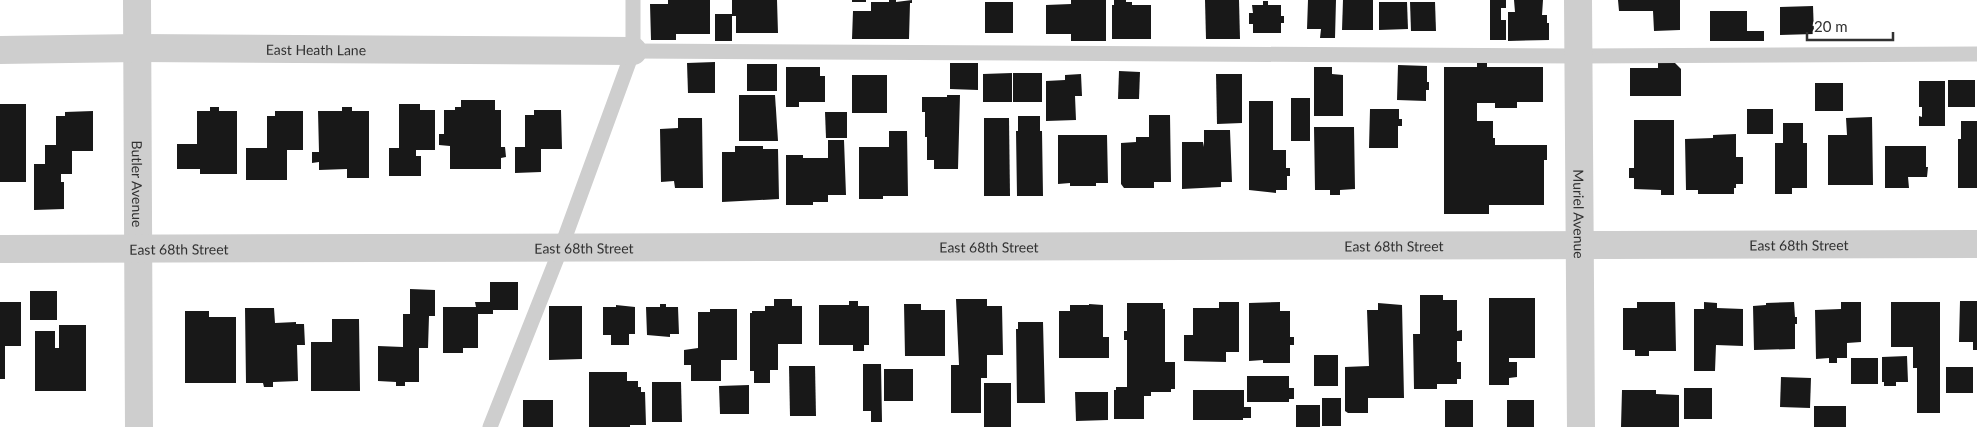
<svg xmlns="http://www.w3.org/2000/svg" width="1977" height="427" font-family="Lato,sans-serif">
	<style>
		.building { fill: #181818 }
		.lines { fill: none; stroke-linecap: round; stroke-linejoin: round }
		.lane { stroke: #cecece; stroke-width: 15 }
		.street { stroke: #cecece; stroke-width: 28 }
		.labels { text-anchor: middle; dominant-baseline: central; stroke-width: 5; stroke-linejoin: round; paint-order: stroke }
		.street-label { font-size: 14px; fill: #313131; stroke: #fff }
	</style>
	<rect width="100%" height="100%" fill="#fff"/>
	<g class="building">
		<polygon points="668,0 710,0 710,34 676,34 676,40 651,40 650,4 668,4"/>
		<polygon points="732,0 777,0 778,33 736,33 736,16 732,16 732,41 715,41 715,14 732,14"/>
		<rect x="852" y="0" width="14" height="2"/>
		<polygon points="889,0 896,0 896,2 912,0 912,3 910,3 909,39 852,39 853,11 871,11 871,2 889,2"/>
		<polygon points="1071,0 1106,0 1106,41 1071,41 1071,34 1046,34 1046,5 1071,4"/>
		<polygon points="1114,0 1126,0 1126,2 1132,2 1132,5 1151,5 1151,39 1112,39 1112,5 1114,5"/>
		<polygon points="1205,0 1239,0 1240,39 1206,39"/>
		<polygon points="1308,0 1336,0 1335,38 1320,38 1321,29 1307,29"/>
		<polygon points="1343,0 1373,0 1373,30 1342,30"/>
		<polygon points="1490,0 1506,0 1506,8 1501,8 1501,20 1506,20 1506,40 1490,40"/>
		<polygon points="1514,0 1543,0 1542,15 1547,15 1547,23 1549,23 1549,40 1508,41 1508,12 1515,12"/>
		<polygon points="1618,0 1680,0 1680,30 1654,31 1653,11 1619,11"/>
		<polygon points="1263,1 1268,1 1268,5 1281,5 1281,16 1284,16 1284,23 1281,23 1281,33 1253,33 1253,24 1249,24 1249,13 1253,13 1252,5 1263,5"/>
		<rect x="985" y="2" width="28" height="31"/>
		<polygon points="1379,2 1407,2 1408,29 1379,30"/>
		<polygon points="1410,2 1435,2 1436,31 1411,31"/>
		<polygon points="1813,6 1814,34 1780,35 1780,7"/>
		<polygon points="1710,11 1747,11 1747,31 1764,31 1764,41 1710,41"/>
		<polygon points="1658,61 1673,61 1681,69 1681,96 1630,96 1630,68 1658,68"/>
		<polygon points="715,62 715,93 688,93 687,63"/>
		<polygon points="950,63 978,63 978,90 950,89"/>
		<polygon points="1477,63 1487,63 1487,67 1543,67 1543,102 1517,102 1517,108 1495,108 1495,103 1477,103 1477,121 1493,121 1493,138 1495,138 1495,145 1547,145 1547,160 1544,160 1544,205 1489,205 1489,214 1444,214 1444,67 1477,67"/>
		<rect x="747" y="64" width="30" height="27"/>
		<polygon points="1398,65 1427,66 1427,82 1429,82 1429,90 1426,90 1426,101 1397,100"/>
		<polygon points="786,67 820,67 820,76 825,76 825,102 799,102 799,107 786,107"/>
		<polygon points="1314,67 1332,67 1332,74 1343,75 1343,116 1314,116"/>
		<polygon points="1119,71 1140,72 1139,99 1118,99"/>
		<polygon points="1012,73 1012,102 983,102 983,74"/>
		<rect x="1013" y="73" width="29" height="29"/>
		<polygon points="1081,74 1082,96 1075,96 1076,120 1046,121 1046,81 1065,80 1065,75"/>
		<polygon points="1216,74 1242,74 1242,123 1217,124"/>
		<rect x="852" y="75" width="35" height="38"/>
		<rect x="1948" y="80" width="27" height="27"/>
		<polygon points="1919,81 1945,81 1945,126 1919,126 1919,116 1922,117 1922,107 1919,107"/>
		<rect x="1815" y="83" width="28" height="28"/>
		<polygon points="739,95 775,95 778,141 739,141"/>
		<polygon points="947,95 960,95 958,169 934,169 934,160 927,160 927,137 925,137 925,112 922,112 922,97 947,97"/>
		<rect x="1291" y="98" width="19" height="43"/>
		<polygon points="461,100 495,100 495,110 501,110 501,147 505,147 506,157 501,158 501,169 450,169 450,146 439,145 439,134 444,134 444,110 455,110 455,107 461,107"/>
		<polygon points="1249,101 1273,101 1273,150 1286,150 1286,168 1290,168 1290,176 1287,176 1287,190 1276,190 1276,193 1249,190"/>
		<rect x="0" y="104" width="26" height="78"/>
		<polygon points="399,104 420,104 420,110 435,110 435,150 416,150 416,156 421,156 421,176 389,176 389,148 399,148"/>
		<polygon points="210,107 219,107 219,111 237,111 237,174 200,174 200,169 177,169 177,144 197,144 197,111 210,111"/>
		<polygon points="342,107 352,107 352,111 369,111 369,178 347,178 347,169 319,170 319,162 312,163 312,152 319,152 318,111 342,111"/>
		<polygon points="1370,109 1399,109 1399,119 1402,119 1402,126 1398,126 1398,148 1369,148"/>
		<rect x="1747" y="109" width="26" height="25"/>
		<polygon points="534,110 561,110 562,149 541,149 541,172 515,173 515,147 525,147 525,115 534,115"/>
		<polygon points="93,111 93,151 72,151 72,174 61,174 61,182 64,182 64,209 34,210 34,164 45,164 45,145 56,145 56,116 65,116 65,112"/>
		<polygon points="275,111 303,111 303,150 287,150 287,180 246,180 246,148 267,148 267,116 275,116"/>
		<polygon points="825,112 847,112 847,138 826,138"/>
		<polygon points="1149,115 1170,115 1171,182 1154,182 1154,188 1124,188 1121,184 1121,143 1136,142 1136,137 1149,137"/>
		<polygon points="1018,116 1040,116 1040,131 1042,131 1043,196 1017,196 1016,131 1018,131"/>
		<polygon points="1872,117 1873,185 1828,185 1828,135 1847,135 1846,118"/>
		<polygon points="678,118 702,118 703,188 675,188 674,181 661,182 660,129 678,128"/>
		<polygon points="984,118 1009,118 1010,196 984,196"/>
		<polygon points="1634,120 1674,120 1674,195 1661,195 1661,190 1634,189 1634,178 1629,178 1629,168 1634,168"/>
		<polygon points="1961,121 1977,121 1977,188 1958,188 1958,139 1961,139"/>
		<polygon points="1783,123 1803,123 1803,143 1807,143 1807,188 1792,188 1792,194 1775,194 1775,143 1783,143"/>
		<polygon points="1314,127 1354,127 1355,189 1340,190 1340,195 1330,195 1330,190 1315,190"/>
		<polygon points="1204,130 1230,130 1232,182 1221,182 1221,187 1182,189 1182,142 1203,142 1204,147"/>
		<polygon points="889,131 907,131 908,196 883,196 883,199 859,199 859,147 889,147"/>
		<polygon points="1736,134 1736,157 1743,157 1743,184 1736,184 1736,188 1734,188 1734,194 1698,194 1698,190 1686,190 1685,139 1713,138 1713,135"/>
		<polygon points="1058,135 1107,135 1108,183 1096,183 1096,186 1070,186 1070,183 1058,184"/>
		<polygon points="828,140 844,140 846,195 828,195 828,202 813,202 813,205 786,205 786,155 803,155 803,158 828,158"/>
		<polygon points="735,146 763,146 763,149 778,149 779,199 722,202 722,152 735,152"/>
		<polygon points="1885,146 1926,146 1926,167 1928,167 1927,177 1908,177 1909,188 1885,188"/>
		<polygon points="490,282 518,282 518,310 493,310 493,314 478,314 478,348 463,348 463,353 443,353 443,307 476,307 475,302 490,302"/>
		<polygon points="410,289 435,290 435,316 429,316 428,348 419,348 419,382 405,382 405,386 396,386 396,382 378,381 378,346 403,347 403,314 410,314"/>
		<rect x="30" y="291" width="27" height="29"/>
		<polygon points="1420,295 1443,295 1443,300 1457,300 1457,331 1462,330 1462,341 1457,341 1457,362 1461,362 1461,379 1457,379 1457,384 1437,384 1437,389 1414,389 1413,334 1420,334"/>
		<polygon points="1489,298 1535,298 1535,358 1509,358 1509,362 1517,362 1517,377 1509,378 1509,385 1489,385"/>
		<polygon points="774,299 792,299 792,306 802,306 802,344 778,344 778,370 770,370 770,383 754,383 754,371 750,371 750,313 752,313 752,311 765,311 765,306 774,306"/>
		<polygon points="956,299 987,299 987,306 1002,306 1003,355 987,355 987,378 981,378 981,413 951,413 951,365 959,365"/>
		<polygon points="849,301 858,301 858,306 869,306 869,345 864,345 864,351 853,351 853,345 819,345 819,305 849,305"/>
		<polygon points="1960,301 1977,301 1977,350 1973,350 1973,342 1959,342"/>
		<polygon points="0,302 21,302 21,346 5,346 5,379 0,379"/>
		<polygon points="1219,302 1239,302 1239,352 1226,352 1226,362 1184,361 1184,335 1193,335 1193,308 1219,308"/>
		<polygon points="1280,302 1280,311 1290,311 1290,337 1294,337 1294,345 1290,345 1290,363 1263,363 1263,360 1249,361 1249,303"/>
		<polygon points="1637,302 1675,302 1676,351 1649,351 1649,356 1635,356 1635,350 1623,350 1623,308 1637,308"/>
		<polygon points="1704,302 1717,303 1717,308 1743,309 1743,346 1716,345 1715,371 1694,371 1694,309 1704,309"/>
		<polygon points="1794,302 1795,317 1797,317 1797,324 1795,324 1795,349 1754,350 1753,306 1766,305 1766,303"/>
		<polygon points="1841,302 1861,302 1861,342 1847,343 1847,358 1837,358 1837,363 1829,363 1829,358 1816,359 1815,310 1841,309"/>
		<polygon points="1891,302 1940,302 1940,413 1917,413 1917,368 1913,368 1913,347 1891,347"/>
		<polygon points="1127,303 1163,303 1163,309 1165,309 1165,362 1175,362 1175,389 1171,389 1171,392 1151,392 1151,396 1144,396 1144,419 1114,419 1114,390 1116,390 1116,387 1127,387 1127,340 1124,340 1124,331 1127,331"/>
		<polygon points="1378,303 1402,305 1404,398 1368,398 1368,413 1348,413 1345,411 1345,367 1369,366 1367,310 1378,310"/>
		<polygon points="660,304 666,304 666,307 678,307 679,334 670,334 670,337 647,335 646,307 660,307"/>
		<polygon points="904,304 921,304 921,310 945,310 945,356 905,356"/>
		<polygon points="1089,304 1103,305 1103,337 1109,337 1109,358 1059,358 1059,311 1070,311 1070,305 1089,305"/>
		<polygon points="616,305 635,307 635,334 629,334 629,345 611,345 611,335 603,335 603,307 616,307"/>
		<polygon points="549,306 582,306 582,359 549,360"/>
		<polygon points="245,308 274,308 275,323 296,322 296,324 304,324 305,345 297,345 298,381 273,382 273,387 264,387 263,383 246,383"/>
		<polygon points="710,309 737,309 737,360 721,360 721,381 691,381 691,365 684,365 684,350 698,348 698,312 710,312"/>
		<polygon points="185,311 209,311 209,317 236,317 236,383 185,383"/>
		<polygon points="332,319 359,319 360,391 311,391 311,342 332,342"/>
		<polygon points="1018,322 1043,322 1045,403 1017,403 1016,329 1018,329"/>
		<polygon points="59,325 86,325 86,391 35,391 35,331 55,331 55,348 59,348"/>
		<rect x="1314" y="355" width="24" height="31"/>
		<polygon points="1907,356 1908,382 1896,382 1896,386 1884,386 1884,382 1882,382 1882,357"/>
		<rect x="1851" y="358" width="27" height="26"/>
		<polygon points="863,364 881,364 882,422 871,422 871,411 863,411"/>
		<polygon points="789,366 815,366 816,416 790,416"/>
		<rect x="1946" y="367" width="27" height="26"/>
		<rect x="884" y="369" width="29" height="32"/>
		<polygon points="589,372 627,372 627,381 638,381 638,387 641,387 641,392 645,392 646,425 630,425 630,427 589,427"/>
		<polygon points="1247,376 1289,376 1289,388 1294,388 1294,399 1289,399 1289,402 1247,402"/>
		<polygon points="1781,377 1811,378 1810,408 1780,407"/>
		<polygon points="652,382 681,382 682,422 652,422"/>
		<rect x="984" y="383" width="27" height="44"/>
		<polygon points="749,385 749,414 720,414 719,386"/>
		<rect x="1684" y="388" width="28" height="31"/>
		<polygon points="1193,390 1244,390 1244,407 1251,407 1251,418 1243,418 1243,420 1193,420"/>
		<polygon points="1622,390 1656,390 1656,394 1679,395 1679,427 1621,427"/>
		<polygon points="1075,392 1108,392 1108,420 1076,421"/>
		<rect x="1322" y="398" width="19" height="28"/>
		<rect x="523" y="400" width="30" height="27"/>
		<rect x="1445" y="400" width="28" height="27"/>
		<rect x="1507" y="400" width="27" height="27"/>
		<rect x="1296" y="405" width="24" height="22"/>
		<rect x="1814" y="406" width="32" height="21"/>
	</g>
	<g class="lines">
		<g class="lane">
			<polyline points="633,51 1579,56 1977,54"/>
			<polyline points="490,427 561,248 633,51 633,0"/>
		</g>
		<g class="street">
			<path id="s1" d="M137 0 139 427"/>
			<path id="s2" d="M1578 0 1581 427"/>
			<path id="s3" d="M0 50 138 48 633 51"/>
			<path id="s4" d="M0 249 1977 244"/>
		</g>
	</g>
	<g class="labels">
		<g class="street-label">
			<text stroke="none"><textPath href="#s3" startOffset="316">East Heath Lane</textPath></text>
			<text stroke="none"><textPath href="#s1" startOffset="184">Butler Avenue</textPath></text>
			<text stroke="none"><textPath href="#s2" startOffset="214">Muriel Avenue</textPath></text>
			<text stroke="none"><textPath href="#s4" startOffset="1799">East 68th Street</textPath></text>
			<text stroke="none"><textPath href="#s4" startOffset="1394">East 68th Street</textPath></text>
			<text stroke="none"><textPath href="#s4" startOffset="989">East 68th Street</textPath></text>
			<text stroke="none"><textPath href="#s4" startOffset="584">East 68th Street</textPath></text>
			<text stroke="none"><textPath href="#s4" startOffset="179">East 68th Street</textPath></text>
		</g>
	</g>
	<path d="M1807 32v8h86v-8" fill="none" stroke="#313131" stroke-width="2.5"/>
	<text x="1814" y="32" font-size="15" fill="#313131" stroke="#ffffff" stroke-width="4" paint-order="stroke">20 m</text>
</svg>
